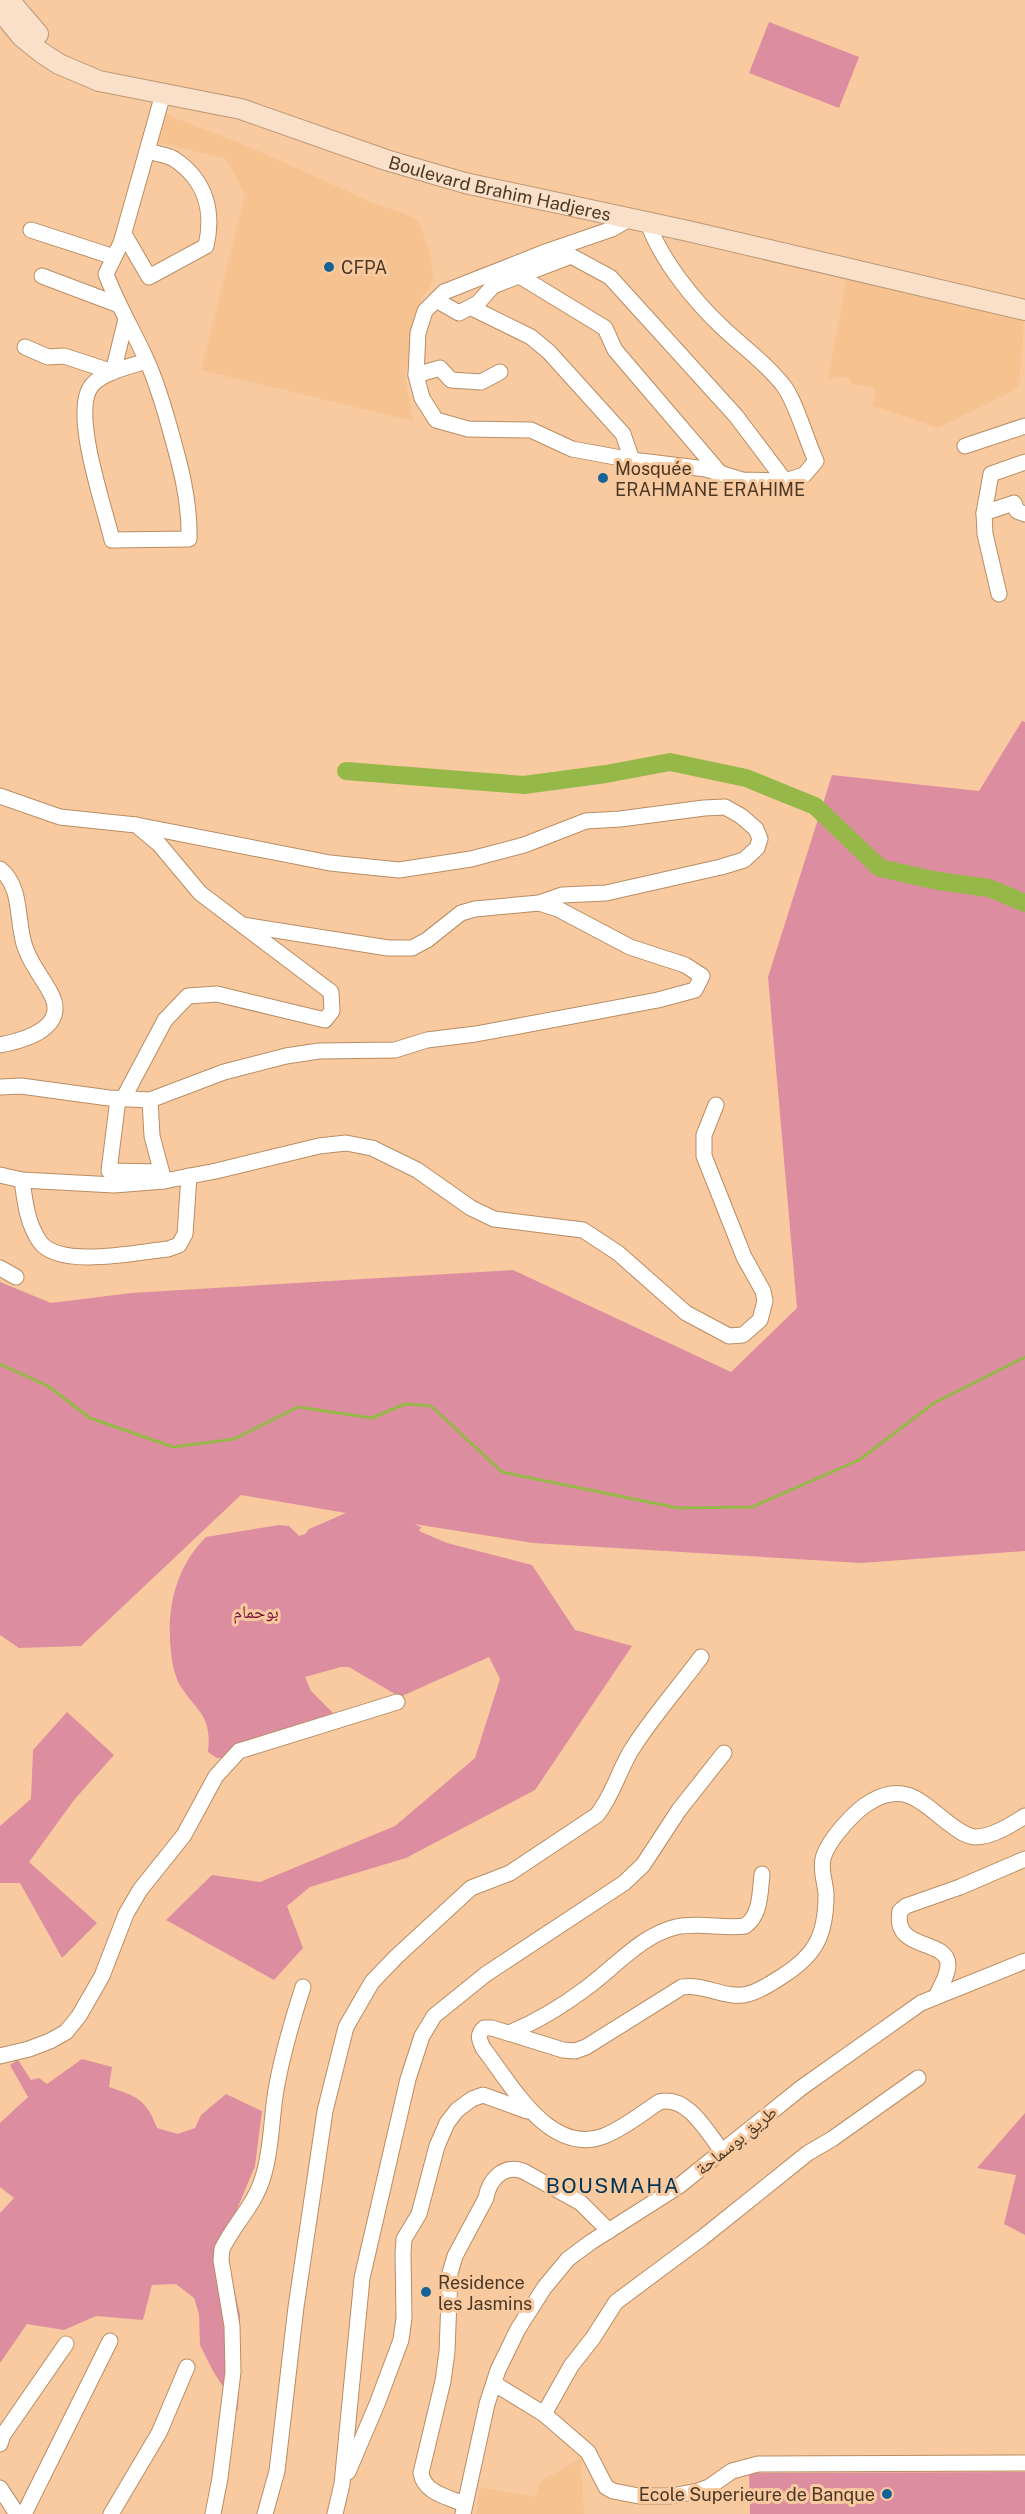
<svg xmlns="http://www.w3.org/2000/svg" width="1025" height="2514" font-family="'Public Sans','Noto Naskh Arabic',sans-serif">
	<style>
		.built { fill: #f6c290 }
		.green { fill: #dd8da0 }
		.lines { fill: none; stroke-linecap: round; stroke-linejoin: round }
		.stream { stroke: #96b849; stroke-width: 3 }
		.river { stroke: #96b849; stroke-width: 18 }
		.minor-casing { stroke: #b88d63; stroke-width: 17 }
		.major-casing { stroke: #ba9877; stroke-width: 22 }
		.minor { stroke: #fff; stroke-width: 15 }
		.major { stroke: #fae0c8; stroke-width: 20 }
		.poi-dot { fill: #176295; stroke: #f9ca9f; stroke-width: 2 }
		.labels { text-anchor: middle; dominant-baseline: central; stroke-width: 6; stroke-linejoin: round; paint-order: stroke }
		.street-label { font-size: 18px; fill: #4a3826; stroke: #f9ca9f }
		.poi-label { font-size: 18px; fill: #4a3826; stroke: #f9ca9f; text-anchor: start }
		.park-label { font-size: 18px; fill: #780f38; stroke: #f9ca9f }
		.quarter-label { font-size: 21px; letter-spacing: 1.5px; fill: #003456; stroke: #f9ca9f }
	</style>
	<rect width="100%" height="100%" fill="#f9ca9f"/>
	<g class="built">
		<polygon points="162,113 245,145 371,202 418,219 431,255 433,278 430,288 422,297 405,375 413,421 201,370 245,194 226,159 157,142"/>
		<polygon points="848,270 1025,308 1019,388 938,428 873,406 875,388 851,384 851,379 837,376 828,380"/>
		<polygon points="581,2458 584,2514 476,2514 480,2487 535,2497 541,2481"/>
	</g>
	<g class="green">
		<polygon points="769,22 859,57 839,108 749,73"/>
		<path d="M1022 721 1025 722V1551L861 1563 533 1543 414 1524 421 1527 419 1531 447 1543 532 1565 575 1630 632 1646 535 1790 406 1858 310 1887 287 1906 303 1948 274 1980 166 1920 212 1875 260 1882 395 1826 475 1758 500 1679 489 1657 400 1697 349 1667H341L305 1677 311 1691 337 1717 223 1758H217L208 1752C212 1715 198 1713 181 1687 175 1678 172 1663 171 1652 166 1610 175 1568 206 1537L279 1525 289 1526 299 1536 305 1534 309 1529 346 1513 241 1495 81 1646 19 1648 0 1635V1282L51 1303 131 1293 513 1270 731 1372 797 1308 768 977 832 775 979 791Z"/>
		<polygon points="67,1712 114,1755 74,1800 29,1862 97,1923 62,1958 20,1883 0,1883 0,1826 31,1799 33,1750"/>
		<path d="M82 2059 112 2067 109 2087C138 2097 146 2099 157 2128L178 2134 195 2128 201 2115 226 2094 262 2111 255 2166 235 2214 229 2243V2266L240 2315 238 2410 213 2371 200 2345 199 2314 194 2298 176 2284 152 2285 143 2320 96 2316 64 2330 27 2324 0 2363V2213L14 2198 0 2187V2123L28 2097 10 2065 18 2060 31 2080 39 2078 47 2084Z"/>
		<polygon points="1025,2113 1025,2235 1004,2224 1016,2175 977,2168"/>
		<polygon points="1025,2472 1025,2514 750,2514 749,2473"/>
	</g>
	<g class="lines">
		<polyline class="stream" points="0,1364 48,1386 90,1418 173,1447 234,1439 298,1407 372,1418 405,1404 431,1406 502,1472 678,1508 752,1507 859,1460 934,1403 1025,1357"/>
		<polyline class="river" points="346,771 524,785 606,774 670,762 746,778 815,806 880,868 938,881 989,888 1025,903"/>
		<g class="minor-casing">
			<g id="minor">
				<path d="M629 219 612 229 548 251 444 292 425 311 418 333 416 375 422 398 436 420 468 429 531 430 572 449 632 460 706 469 742 480 785 481 804 475 816 461C807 442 795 399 783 385 766 363 743 347 723 328 694 301 661 260 648 223"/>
				<polyline points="31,230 114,257"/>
				<path d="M124 234 149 277 206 246C214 212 206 180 174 159 167 155 155 153 147 151"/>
				<polyline points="518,275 605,328 615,350 720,473"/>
				<polyline points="42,276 119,305"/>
				<polyline points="436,300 459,313 478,303 493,286 571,256 610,277 736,416 785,481"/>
				<polyline points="472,308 531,337 549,352 623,434 632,460"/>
				<polyline points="25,347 48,357 64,356 113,372 126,319"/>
				<path d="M147 361C131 366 103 372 92 385 70 411 105 508 112 540L189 539C190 498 179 461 168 422 162 401 156 381 147 361 134 332 117 304 106 274L121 243 163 94"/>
				<polyline points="416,375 440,368 451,380 481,382 500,372"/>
				<polyline points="965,446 1025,426"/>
				<polyline points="984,513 1014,503 1017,511 1025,514"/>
				<polyline points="999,594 985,534 984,513 991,474 1025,462"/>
				<polyline points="0,796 60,817 136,825 159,844 200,893 331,992 332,1011 325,1020 217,994 188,996 165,1020 123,1099"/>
				<polyline points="136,825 330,863 399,870 471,859 524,845 586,821 620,819 704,808 725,807 741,816 756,829 760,839 757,848 744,860 721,867 606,893 562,895 539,903"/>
				<path d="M0 869C23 887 16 922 25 947 30 963 42 977 50 992 70 1027 26 1040 0 1045"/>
				<polyline points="0,1087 21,1086 109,1098 150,1100 224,1072 286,1056 319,1051 395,1050 427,1040 476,1034 658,1000 695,990 702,976 685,965 630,947 558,909 539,903 475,909 461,913 427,940 412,948 388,948 243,925"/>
				<polyline points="118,1099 109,1171 161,1172"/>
				<polyline points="150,1100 152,1136 164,1181"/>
				<polyline points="0,1175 22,1180 114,1185 164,1181 216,1171 319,1146 346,1143 372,1148 417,1170 471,1208 494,1219 583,1230 618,1253 686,1313 729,1336 743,1335 760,1320 765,1301 763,1291 744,1257 704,1156 704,1135 716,1105"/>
				<path d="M22 1180C25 1202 27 1223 40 1242 60 1269 138 1252 168 1249L179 1245 185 1234 189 1176"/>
				<polyline points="0,1268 16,1277"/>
				<path d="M936 1997C940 1987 948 1976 948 1965 948 1938 892 1952 900 1911L906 1906 960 1887 1025 1859"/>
				<path d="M509 2033C536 2022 561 2007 585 1989 613 1969 641 1935 676 1927 699 1922 723 1929 745 1926 761 1915 760 1892 762 1874"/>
				<polyline points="0,2056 29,2049 50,2041 66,2032 79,2016 102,1976 126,1914 140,1890 184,1835 216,1776 239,1751 397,1702"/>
				<path d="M722 2151C707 2132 687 2094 659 2102 641 2114 624 2128 604 2136 549 2157 510 2082 483 2048 479 2039 477 2035 484 2028H492L563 2050 575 2051 586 2047 682 1987C704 1983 726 2000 748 1994 760 1991 770 1984 781 1977 815 1956 826 1936 826 1895 826 1884 820 1871 823 1859 827 1841 856 1809 872 1801 907 1781 924 1805 951 1825 958 1830 965 1836 975 1837 992 1837 1011 1825 1025 1816"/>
				<polyline points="495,2384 544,2414 588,2452 606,2487 613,2491 639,2496 671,2496 698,2491 709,2487 732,2471 758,2464 1025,2463"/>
				<polyline points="544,2414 571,2366 593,2338 616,2302 702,2238 808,2153 832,2139 918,2078"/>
				<polyline points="0,2444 3,2435 66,2344"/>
				<polyline points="348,2472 377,2404 401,2340 404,2318 403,2253 404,2239 419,2214 437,2146 447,2123 457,2110 472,2099 483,2095 527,2111"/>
				<polyline points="0,2488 17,2514"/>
				<path d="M464 2504C448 2497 424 2493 421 2473L443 2381 447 2352 450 2273 455 2256 486 2198C489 2180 503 2164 523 2171L581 2203 609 2231"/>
				<polyline points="24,2514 110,2341"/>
				<polyline points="111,2514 159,2433 187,2367"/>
				<path d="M213 2514 220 2478 233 2372 232 2326 221 2260 222 2249C234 2224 255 2205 263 2177 272 2149 271 2119 276 2090 282 2055 292 2021 303 1987"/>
				<path d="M265 2514 277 2471 296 2307 325 2111 346 2027 372 1982 396 1957 471 1888 510 1873 597 1815C614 1794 619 1768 634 1746 654 1715 679 1687 701 1657"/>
				<polyline points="335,2514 342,2484 362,2278 408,2079 422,2036 434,2016 486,1974 624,1883 643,1865 679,1810 724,1753"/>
				<polyline points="463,2514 487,2404 498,2370 518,2329 544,2288 568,2259 591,2242 679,2186 801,2088 921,2003 1025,1961"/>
			</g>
		</g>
		<g class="major-casing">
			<g id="major">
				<polyline points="9,0 38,34"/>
				<path id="s1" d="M0 10 22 37 42 53 59 64 99 81 241 109 386 160 465 183 688 231 1025 310"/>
			</g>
		</g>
		<use href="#minor" class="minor"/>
		<use href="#major" class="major"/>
	</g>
	<g class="poi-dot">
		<circle cx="329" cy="267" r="6"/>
		<circle cx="603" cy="478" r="6"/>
		<circle cx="426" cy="2292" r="6"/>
		<circle cx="887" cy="2494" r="6"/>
	</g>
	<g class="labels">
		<g class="street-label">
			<text stroke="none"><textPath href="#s1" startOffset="540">Boulevard Brahim Hadjeres</textPath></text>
			<text transform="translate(736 2140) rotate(-39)">طريق بوسماحة</text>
		</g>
		<g class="poi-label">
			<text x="341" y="267">CFPA</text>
			<text x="615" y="468">Mosquée<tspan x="615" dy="21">ERAHMANE ERAHIME</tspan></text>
			<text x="438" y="2282">Residence<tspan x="438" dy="21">les Jasmins</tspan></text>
			<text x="875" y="2494" text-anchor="end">Ecole Superieure de Banque</text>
		</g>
		<g class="park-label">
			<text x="256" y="1611">بوحمام</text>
		</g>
		<g class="quarter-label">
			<text x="613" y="2185">BOUSMAHA</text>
		</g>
	</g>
</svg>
